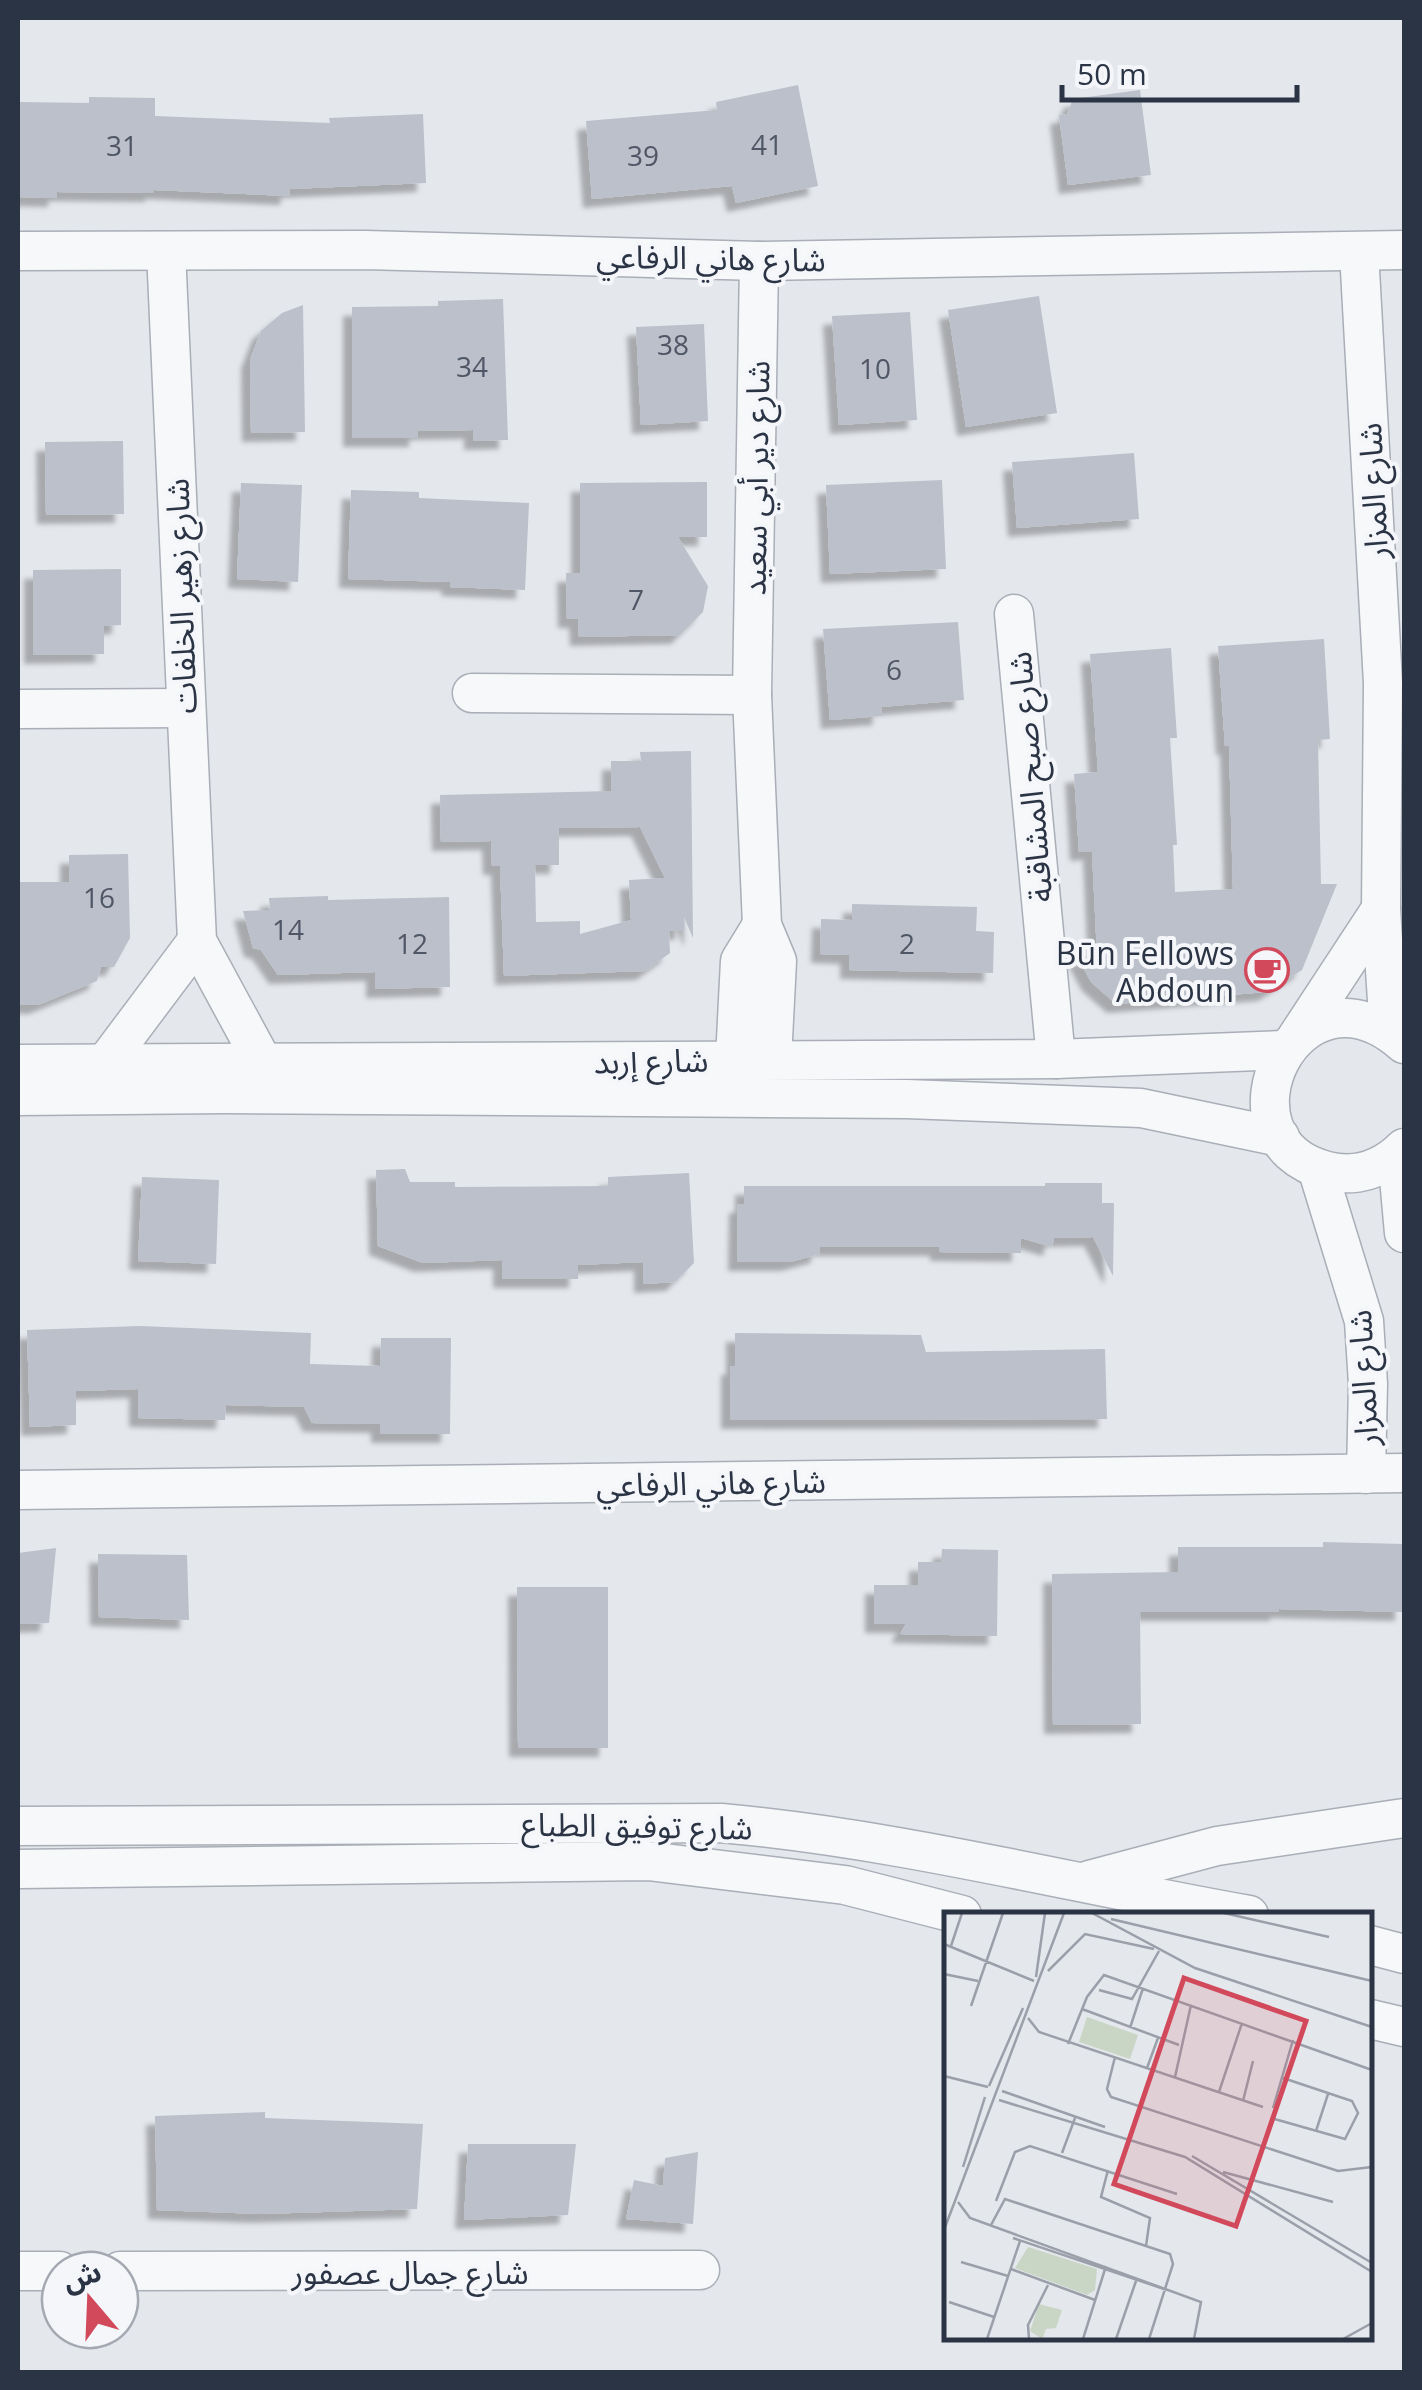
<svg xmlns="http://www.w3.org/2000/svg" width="1422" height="2390" font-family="'Open Sans','Noto Sans Arabic',sans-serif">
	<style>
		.building { fill: #bbc0ca; fill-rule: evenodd; filter: url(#shadow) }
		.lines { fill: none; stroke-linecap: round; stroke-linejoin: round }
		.minor-casing { stroke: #a9aeb7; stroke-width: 41 }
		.minor { stroke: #f7f8fa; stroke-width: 38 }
		.labels { text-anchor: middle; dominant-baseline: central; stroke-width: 8; stroke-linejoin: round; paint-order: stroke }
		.number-label { font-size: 28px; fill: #4f5766 }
		.street-label { font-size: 32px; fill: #2b3445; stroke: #f4f6f9 }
		.poi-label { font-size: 32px; fill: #2b3445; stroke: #f4f6f9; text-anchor: end }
		.inset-road { fill: none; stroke: #9a9fa9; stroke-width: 2.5 }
		.view { fill: #d1495b; fill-opacity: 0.15; stroke: #d1495b; stroke-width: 5 }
		.inset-edge { fill: none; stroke: #2b3445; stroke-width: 5 }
	</style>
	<defs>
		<filter id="shadow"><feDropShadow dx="-9" dy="9" stdDeviation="2.5" flood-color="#0004"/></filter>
	</defs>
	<rect width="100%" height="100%" fill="#e4e7ec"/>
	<g class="building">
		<polygon points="798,85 818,186 736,203 732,186 592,199 586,121 717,110 716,102"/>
		<polygon points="1140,90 1151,175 1068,185 1059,115 1067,114 1073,99"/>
		<polygon points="89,97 155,98 155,116 330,123 329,118 423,114 426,183 290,189 289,196 154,190 154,193 57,192 57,198 18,197 18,102 89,103"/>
		<polygon points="1039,296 1057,413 966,427 948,310"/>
		<polygon points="503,299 508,440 473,441 473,430 418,431 418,438 352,438 352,307 438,306 438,301"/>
		<polygon points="303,305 305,432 251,433 250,360 261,331 282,313"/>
		<polygon points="910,312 917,420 839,425 832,316"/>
		<polygon points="704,324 708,421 641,425 636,327"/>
		<polygon points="123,441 124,514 46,515 45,442"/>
		<polygon points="1134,453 1139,519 1017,528 1012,462"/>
		<polygon points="942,480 946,569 830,574 826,485"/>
		<polygon points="707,482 707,537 678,537 708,586 703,612 680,635 579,637 578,619 567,619 566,573 580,573 580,483"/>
		<polygon points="241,483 302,485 298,582 237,579"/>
		<polygon points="351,490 419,492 419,498 529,503 525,590 450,587 451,582 348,579"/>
		<polygon points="121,569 121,625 104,626 104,654 33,655 33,570"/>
		<polygon points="958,622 964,700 881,707 882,716 830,720 823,629"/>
		<polygon points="1324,639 1330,739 1318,740 1321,884 1337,884 1302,970 1267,992 1116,1004 1091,982 1077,956 1097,955 1092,851 1079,852 1074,774 1098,772 1090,654 1171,648 1177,738 1170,738 1177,845 1173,845 1175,892 1233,889 1229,746 1225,746 1218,646"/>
		<path d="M691 751 693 938 684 917V931H669L670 953 645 971 504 976 500 866H492L491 841 441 842 440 795 611 791V761H641L640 752ZM640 827 665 878 629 880 631 920 580 934V921L536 922 535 865H559V828Z"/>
		<polygon points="128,854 130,938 114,967 101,967 97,981 38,1005 18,1005 18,882 69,882 69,855"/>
		<polygon points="328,896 328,900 449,897 450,987 375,989 375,972 278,975 261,950 253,948 243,911 270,910 269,898"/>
		<polygon points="852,904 977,907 976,931 994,932 993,973 849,970 849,955 820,954 821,919 852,920"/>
		<polygon points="405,1169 410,1182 455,1182 455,1187 608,1186 608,1177 689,1173 694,1263 675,1282 643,1284 643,1262 578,1265 578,1279 502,1279 502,1260 423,1263 378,1246 376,1170"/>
		<polygon points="142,1177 219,1180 216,1264 138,1261"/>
		<polygon points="1045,1183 1102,1183 1102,1203 1114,1203 1113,1276 1093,1237 1054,1238 1052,1247 1021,1238 1021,1253 939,1252 939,1247 820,1247 820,1254 790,1262 737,1262 738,1204 744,1204 744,1186 1045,1186"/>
		<polygon points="140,1326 311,1333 310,1364 380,1366 381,1338 451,1338 450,1434 380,1434 380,1424 312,1423 304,1407 226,1405 225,1420 138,1418 138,1389 76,1391 76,1425 30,1427 27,1330"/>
		<polygon points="735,1333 921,1335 926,1352 1105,1349 1107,1419 730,1420 730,1366 735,1366"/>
		<polygon points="1323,1542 1404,1544 1404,1612 1279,1609 1279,1612 1140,1612 1141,1724 1053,1725 1052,1574 1178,1572 1178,1547 1323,1547"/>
		<polygon points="56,1548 49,1623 18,1624 18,1553"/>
		<polygon points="942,1549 998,1550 997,1636 900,1634 906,1624 874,1624 874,1585 918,1585 918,1562 941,1562"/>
		<polygon points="98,1554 187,1555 189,1620 99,1617"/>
		<polygon points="517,1587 608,1587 608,1748 518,1748"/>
		<polygon points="265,2112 265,2118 423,2124 417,2209 260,2214 157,2210 155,2116"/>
		<polygon points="468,2144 576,2144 568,2215 464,2220"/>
		<polygon points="698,2152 693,2224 626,2219 634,2180 663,2186 665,2158"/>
	</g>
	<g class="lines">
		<g class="minor-casing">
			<g id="minor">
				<polyline points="18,251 365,250 759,261 1404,250"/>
				<polyline points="166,251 197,941 262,1061"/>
				<polyline points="1359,252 1383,683 1381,909 1389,1031"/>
				<polyline points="759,261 752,695 762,925 777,961 772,1059"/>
				<polyline points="1014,614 1056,1059"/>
				<polyline points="472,693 752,695"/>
				<polyline points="18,709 184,708"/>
				<polyline points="1297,1037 1381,909"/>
				<path d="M1404 1044C1297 950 1207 1140 1327 1171 1356 1178 1383 1169 1404 1148"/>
				<polyline points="735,1059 740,961 762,925"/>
				<polyline points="107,1061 197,941"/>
				<polyline points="18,1064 1056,1059 1284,1050"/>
				<polyline points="18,1096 225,1094 907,1099 1141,1108 1280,1137"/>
				<polyline points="1397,1156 1404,1233"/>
				<polyline points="1317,1168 1364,1321 1368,1384 1366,1474"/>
				<polyline points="18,1490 1404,1473"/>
				<path d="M18 1826 721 1823C900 1839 1073 1884 1249 1915"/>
				<polyline points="18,1869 648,1861 845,1885 962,1915"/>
				<polyline points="1089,1880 1217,1846 1404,1818"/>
				<polyline points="1370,1945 1404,1954"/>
				<polyline points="1370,2019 1404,2027"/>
				<polyline points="18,2271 60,2271"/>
				<polyline points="120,2271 700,2270"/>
			</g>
		</g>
		<use href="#minor" class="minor"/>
	</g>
	<defs>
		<g id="cafe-ring" transform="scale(2.25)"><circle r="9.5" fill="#f4f6f9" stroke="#d1495b" stroke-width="1.5"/><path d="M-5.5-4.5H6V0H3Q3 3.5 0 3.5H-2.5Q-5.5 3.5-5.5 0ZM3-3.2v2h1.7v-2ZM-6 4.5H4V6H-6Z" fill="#d1495b"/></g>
	</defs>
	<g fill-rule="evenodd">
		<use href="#cafe-ring" x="1267" y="970"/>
	</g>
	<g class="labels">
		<g class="number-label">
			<text x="767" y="144">41</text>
			<text x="122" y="145">31</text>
			<text x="643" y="155">39</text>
			<text x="673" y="344">38</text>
			<text x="472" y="366">34</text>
			<text x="875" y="368">10</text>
			<text x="636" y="599">7</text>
			<text x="894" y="669">6</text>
			<text x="99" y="897">16</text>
			<text x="288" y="929">14</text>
			<text x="412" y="943">12</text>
			<text x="907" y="943">2</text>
		</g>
		<g class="street-label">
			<text transform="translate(711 257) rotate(1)">شارع هاني الرفاعي</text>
			<text transform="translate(755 478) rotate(-89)">شارع دير أبي سعيد</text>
			<text transform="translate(1372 491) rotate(-93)">شارع المزار</text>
			<text transform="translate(180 596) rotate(-92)">شارع زهير الخلفات</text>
			<text transform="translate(1029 777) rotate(-95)">شارع صبح المشاقبة</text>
			<text transform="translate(651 1060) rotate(-1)">شارع إربد</text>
			<text transform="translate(1362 1378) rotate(-93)">شارع المزار</text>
			<text transform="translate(711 1482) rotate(-1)">شارع هاني الرفاعي</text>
			<text transform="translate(637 1825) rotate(1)">شارع توفيق الطباع</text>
			<text x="410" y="2271">شارع جمال عصفور</text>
		</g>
		<g class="poi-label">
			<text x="1234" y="952">Būn Fellows<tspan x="1234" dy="37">Abdoun</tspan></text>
		</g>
	</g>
	<g transform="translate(944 1912)">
		<rect width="428" height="428" fill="#e4e7ec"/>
		<path d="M143 105 194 123 186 147 135 130ZM84 335 153 357 151 378 143 383 71 356ZM95 392 118 398 112 416 102 417 98 427 86 419Z" fill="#c9d6c5"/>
		<path class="inset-road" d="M148 1 251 56 428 115M280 1 385 25M167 7 428 69M0 32 90 69M7 34 18 1M104 59 141 22 210 37M0 62 34 69M92 65 101 1M155 78 188 87 215 39M27 94 59 1M138 97 235 133M84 106 95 120 319 195M186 116 199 76M124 132 143 85 160 63 428 158M171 145 163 177 167 185 394 259 428 255M203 156 214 126M0 164 44 175M231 165 247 93M45 174 79 96M58 179 161 215M275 180 298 111M55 188 241 245 428 360M299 189 309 149M329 196 349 128M327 206 401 227 414 201 408 189 339 166M372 219 384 182M118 241 131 206M248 244 428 351M19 255 41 185M164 258 157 285 206 306 202 334M279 260 389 290M52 289 71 240 86 234 233 282M14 290 26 306 257 390 250 427M47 313 61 287 226 342 229 352 205 427M0 318 120 1M69 326 223 378M17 350 64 364M67 357 151 388M5 390 50 405M43 427 76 329M85 427 84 413 104 373M139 427 162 354M172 427 192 369M399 427 428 411"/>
		<path class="view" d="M240 66 362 109 292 314 170 272Z"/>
		<rect width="428" height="428" class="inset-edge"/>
	</g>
	<rect width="1422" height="2390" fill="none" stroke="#2b3445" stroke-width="40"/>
	<g transform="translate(90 2300) rotate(341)"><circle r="48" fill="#f4f6f9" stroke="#a4a8b1" stroke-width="2.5"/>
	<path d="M0-8L18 38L0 25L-18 38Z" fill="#d1495b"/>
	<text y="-15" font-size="28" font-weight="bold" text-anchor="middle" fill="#2b3445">ش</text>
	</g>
	<path d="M1062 85v15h235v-15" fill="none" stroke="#2b3445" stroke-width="5"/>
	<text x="1077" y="85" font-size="30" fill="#2b3445" stroke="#f4f6f9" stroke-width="8" paint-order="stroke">50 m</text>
</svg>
